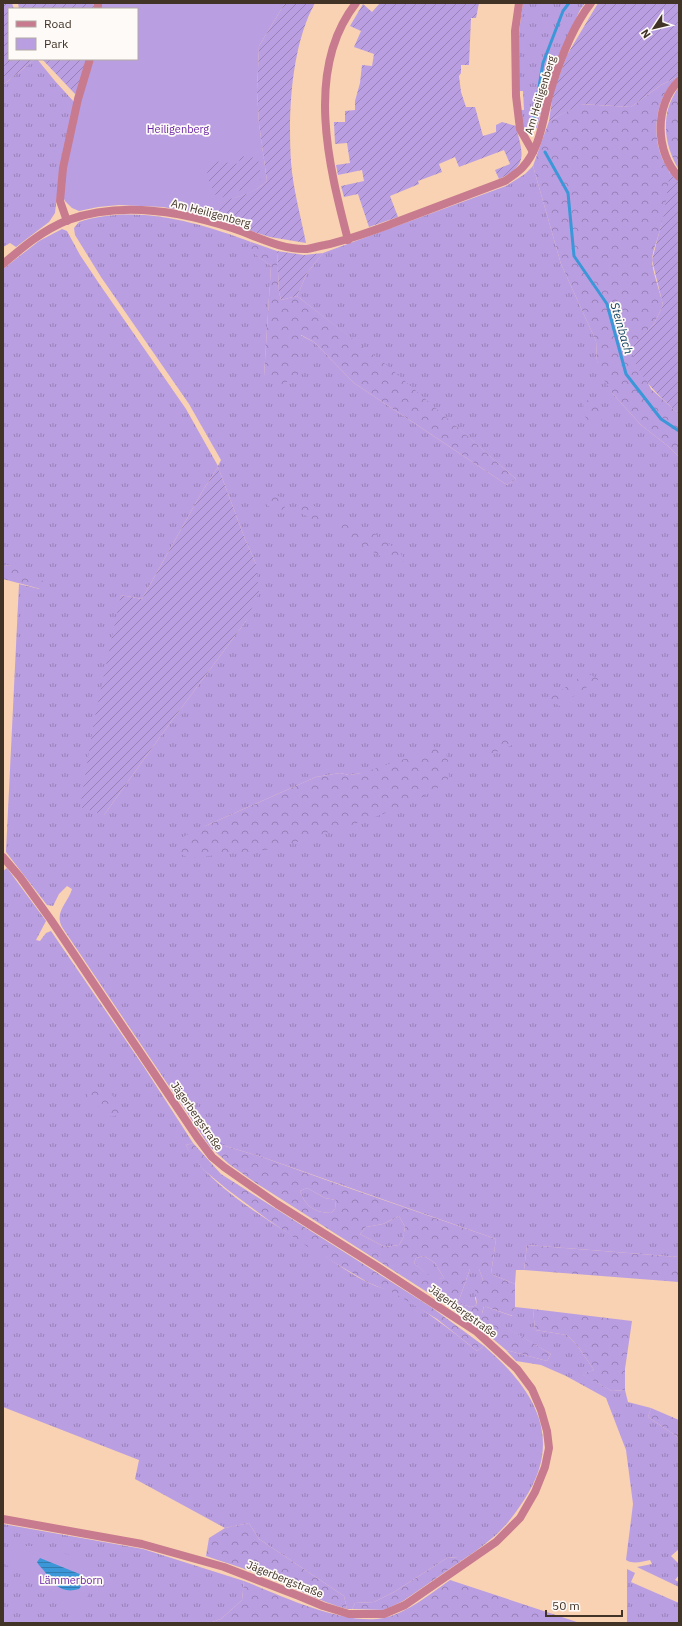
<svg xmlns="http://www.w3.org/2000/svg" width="682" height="1626" font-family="'IBM Plex Sans',sans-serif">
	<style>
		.grass { fill: url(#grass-tufts); fill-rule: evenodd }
		.forest { fill: url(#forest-crowns); fill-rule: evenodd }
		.park { fill: #ba9ee2 }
		.garden { fill: url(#garden-furrows) }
		.water { fill: url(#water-rules) }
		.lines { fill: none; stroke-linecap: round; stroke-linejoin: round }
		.stream { stroke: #3b97d8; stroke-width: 3 }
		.minor { stroke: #c87a8e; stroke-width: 8 }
		.tertiary { stroke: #c87a8e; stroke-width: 8 }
		.labels { text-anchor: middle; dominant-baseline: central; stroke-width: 3.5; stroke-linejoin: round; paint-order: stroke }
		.street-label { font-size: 11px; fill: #413326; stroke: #fefaf7 }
		.park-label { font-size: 11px; fill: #6b27a8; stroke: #fefaf7 }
		.water-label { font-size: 12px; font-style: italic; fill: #0a3d5e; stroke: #fefaf7 }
	</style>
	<defs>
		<pattern id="grass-tufts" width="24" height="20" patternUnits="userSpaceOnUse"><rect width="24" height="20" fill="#ba9ee2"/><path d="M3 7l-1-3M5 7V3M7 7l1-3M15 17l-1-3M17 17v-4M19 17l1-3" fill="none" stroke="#9981b7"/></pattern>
		<pattern id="forest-crowns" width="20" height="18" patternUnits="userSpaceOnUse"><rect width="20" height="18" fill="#ba9ee2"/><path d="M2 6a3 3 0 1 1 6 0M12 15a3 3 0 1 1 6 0" fill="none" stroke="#9981b7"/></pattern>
		<pattern id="garden-furrows" width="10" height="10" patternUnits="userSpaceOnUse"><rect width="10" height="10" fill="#ba9ee2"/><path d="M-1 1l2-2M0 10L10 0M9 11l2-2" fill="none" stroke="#9981b7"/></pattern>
		<pattern id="water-rules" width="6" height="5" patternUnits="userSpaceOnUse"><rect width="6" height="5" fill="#3b97d8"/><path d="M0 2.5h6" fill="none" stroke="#337caf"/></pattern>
	</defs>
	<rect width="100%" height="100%" fill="#f8d2b2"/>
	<g class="grass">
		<polygon points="523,3 585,3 580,10 561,50 547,87 537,128 532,129 523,127 520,110 524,110 523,91 519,91 519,32"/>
		<polygon points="35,59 37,59 55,81 75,103 60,170 55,213 49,222 16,247 10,243 3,247 3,85"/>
		<path d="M533 166 561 264 596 341 597 361 613 394 641 425 668 446 679 457V1257L527 1245 524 1270H516L515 1284 491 1274 496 1239 262 1157 222 1145 210 1147 62 927C54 912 68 903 72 889L67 886 59 894 53 906 47 905 6 852 19 584 40 589 10 565 3 566V269L39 241 62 229 67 231 80 255 98 282 186 409 218 466 221 460 189 404 101 277 75 235 74 228 79 222C136 204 197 222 251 242L249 249 271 266 264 376 300 335 314 342 354 383 507 485 516 479 388 367 297 296 307 273 323 253 506 186 525 174ZM218 467 245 539 256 564 246 621 162 734 104 815 121 595 142 599 203 490ZM340 773 349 775 362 773 203 827 316 777Z"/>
		<path d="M7 868 46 921 36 940 40 941 46 933 51 931 144 1067 193 1143 186 1145C207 1187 281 1228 320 1253 336 1263 352 1275 369 1283 377 1287 387 1289 395 1293 424 1309 451 1330 477 1351L484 1346C534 1389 565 1438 524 1500 515 1514 504 1529 491 1539 482 1547 471 1554 461 1561L457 1557 447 1558 394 1592 374 1602 355 1603 352 1609H347L344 1596 259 1539 249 1523 225 1528 135 1479 139 1460 3 1407V871Z"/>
		<path d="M307 1188 325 1198 336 1200 335 1209 331 1213C314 1212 306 1207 300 1191Z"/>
		<polygon points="399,1216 405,1227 403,1238 399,1245 385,1247 360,1234 366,1227 383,1224"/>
		<polygon points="424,1256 435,1263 444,1278 433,1280 414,1263 416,1258"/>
		<polygon points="470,1269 479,1269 483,1280 475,1298 477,1305 471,1307 458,1303"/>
		<path d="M484 1306 512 1316 515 1307 533 1309 535 1330 567 1335 577 1345 594 1370 582 1374 612 1391 625 1390 628 1402 651 1408 648 1417 679 1438V1549L671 1556 679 1564V1575L675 1580 679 1582V1587L637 1567 652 1564 650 1560C643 1561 634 1565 626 1560L633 1504 626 1450 606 1398 566 1376 541 1365 516 1361 506 1350 547 1361 551 1354 482 1314Z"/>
		<polygon points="3,1524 143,1549 244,1581 242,1600 221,1619 209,1623 3,1623"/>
		<polygon points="627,1569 635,1573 631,1582 679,1603 679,1623 627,1623"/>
	</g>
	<g class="forest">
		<path d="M679 76C656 95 651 131 662 158 664 163 669 169 670 174 671 196 663 219 657 240 655 246 652 254 652 261 652 270 661 295 663 305L654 324 630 348 651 389 679 414V457L668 446 641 425 613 394 601 375 597 361 596 341 561 264 533 166 549 121 580 104 631 107 661 85Z"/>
		<path d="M679 87V170C663 144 660 112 679 87Z"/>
		<polygon points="251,242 277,251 279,292 281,300 297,296 388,366 516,479 507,485 354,383 314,342 301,335 298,375 278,387 264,376 271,266 248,249"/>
		<polygon points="591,399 601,406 602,423 591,425 584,415 583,402"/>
		<path d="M273 494 283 498 286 504 284 509C276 513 269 506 263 502L266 497Z"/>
		<path d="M300 503C313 504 318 506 325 518 314 523 305 516 297 509Z"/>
		<polygon points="338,521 374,533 400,552 404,561 394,564 332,528"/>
		<polygon points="10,565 25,570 43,581 41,589 3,579 3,566"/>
		<polygon points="586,673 599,679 559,706 550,698"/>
		<polygon points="512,737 519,742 478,760 481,750"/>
		<polygon points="438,748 445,748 448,761 449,778 441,786 411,804 355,824 274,849 189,858 174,851 183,837 203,827 316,777 340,773 349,775 362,773"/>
		<path d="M93 1085C106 1090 122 1098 121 1114L111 1117 88 1098 86 1090Z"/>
		<polygon points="193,1143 221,1174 431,1307 484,1346 477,1351 437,1319 394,1293 369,1283 308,1247 267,1219 228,1190 205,1171 192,1157 186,1145"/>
		<path d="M222 1145 262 1157 343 1186 496 1239 491 1274 515 1284V1307L513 1316 484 1306 482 1313 551 1354 547 1361 506 1350 480 1328 438 1299 253 1181 229 1164 210 1147ZM307 1188 325 1198 336 1200 335 1209 331 1213C314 1212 306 1207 300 1191ZM399 1216 405 1227 403 1238 399 1245 385 1247 360 1234 366 1227 383 1224ZM424 1256 435 1263 444 1278 433 1279 414 1263 416 1258ZM470 1269H479L483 1280 475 1290 477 1305 471 1307 458 1303Z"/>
		<polygon points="527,1245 679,1257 679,1282 524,1270"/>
		<polygon points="533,1309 632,1321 625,1369 625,1390 612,1391 581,1374 594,1370 577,1345 567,1335 535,1330"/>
		<polygon points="651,1408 679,1420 679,1438 648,1417"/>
		<path d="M249 1523 259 1539 344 1596 347 1609C318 1601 292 1586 264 1576 245 1568 225 1563 206 1556L209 1538 225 1528Z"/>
		<polygon points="458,1557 461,1561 403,1601 384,1610 352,1609 355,1603 374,1602 394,1592 447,1558"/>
		<path d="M450 1580 580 1623H209L221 1619 242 1600 244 1581C282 1596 344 1626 384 1618 409 1612 430 1594 450 1580Z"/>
	</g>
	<g class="park">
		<path d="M101 3H285L259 46 257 91 259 124 267 181C261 186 255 191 249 193 234 199 217 201 208 215L163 207 119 205 98 207 79 211 72 208 65 201 63 197 65 170 80 102 94 59H137V9H101Z"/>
		<polygon points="21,1546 46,1546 80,1559 103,1575 76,1612 36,1582 3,1563 3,1558 13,1554"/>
	</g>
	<g class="garden">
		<polygon points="3,3 12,3 14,9 9,9 9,59 35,59 3,85"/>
		<polygon points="18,3 94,3 94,9 19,9"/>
		<path d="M285 3H315C291 46 288 114 291 162 293 189 301 217 306 243L270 237 210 218 208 215C218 199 232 200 248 193 255 191 261 186 267 181L259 124 257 91 259 46Z"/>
		<path d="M380 3H479L476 18H471L469 65H461V73L459 76 461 92 466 107H475L483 136 496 132V125L502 122 516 126C522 153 530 165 499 179L495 170 510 164 504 150 459 167 455 157 439 164 442 172 418 181 419 184 390 196 398 217 369 227 358 194 344 197 341 186 364 181 362 170 338 175 336 165 350 163 347 143 335 144 334 122H345V111L355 110V101L360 83 362 65 372 66 374 54 354 47 361 31 350 26 363 4 372 12Z"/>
		<polygon points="598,3 679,3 679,76 661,85 631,107 581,104 549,121 553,93 567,55"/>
		<polygon points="42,59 87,59 78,91 75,94"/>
		<path d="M240 156 258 158 261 179 251 186 218 199C210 185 205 178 208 162L214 161 239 164Z"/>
		<path d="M670 172 679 182V414C656 393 639 379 630 347L654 324 663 305 652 260 664 214Z"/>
		<polygon points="277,251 304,255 323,253 307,273 297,296 281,300 279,292"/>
		<polygon points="218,467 245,539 256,564 259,592 246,621 162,734 104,815 80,807 94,721 121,595 142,599 203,490"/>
	</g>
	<path class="water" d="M40 1558 82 1575 85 1580 79 1589C62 1594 54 1585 45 1572 42 1568 39 1566 37 1562Z"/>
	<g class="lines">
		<g class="stream">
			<polyline points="533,123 543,63 563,11 569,3"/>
			<polyline points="545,152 568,193 574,256 607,304 626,374 661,419 679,431"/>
		</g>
		<g class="minor">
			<polyline points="519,3 515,31 516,96 520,129 533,152"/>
			<polyline points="98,9 98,3"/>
			<polyline points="67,221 60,201 63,168 78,99 90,59"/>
			<path d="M348 240C329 167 304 69 356 3"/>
		</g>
		<g class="tertiary">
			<path d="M679 81C654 104 655 153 679 177"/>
			<path d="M3 264C23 247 43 230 68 220 120 201 180 211 232 228 256 236 281 250 307 249 313 248 319 246 325 245 348 240 369 232 391 224 429 210 467 195 505 181 511 177 517 173 522 168 542 147 543 115 551 89 560 60 572 27 591 3"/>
			<polyline points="3,857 20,877 51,920 197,1137 212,1157 224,1167 277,1204 379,1268 477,1332 517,1369 532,1389 541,1410 547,1431 549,1448 545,1467 535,1492 520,1518 496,1542 405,1605 384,1614 349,1614 323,1606 299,1596 224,1567 142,1544 3,1519"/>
		</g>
	</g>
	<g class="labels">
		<g class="street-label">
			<text transform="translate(540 95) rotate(-73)">Am Heiligenberg</text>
			<text transform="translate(211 213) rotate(15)">Am Heiligenberg</text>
			<text transform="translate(197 1116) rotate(55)">Jägerbergstraße</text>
			<text transform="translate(463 1311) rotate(36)">Jägerbergstraße</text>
			<text transform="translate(285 1579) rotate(22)">Jägerbergstraße</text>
		</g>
		<g class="park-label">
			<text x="178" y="129">Heiligenberg</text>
			<text x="71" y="1580">Lämmerborn</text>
		</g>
		<g class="water-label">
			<text transform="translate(622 328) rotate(74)">Steinbach</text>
		</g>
	</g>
	<rect width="682" height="1626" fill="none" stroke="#413326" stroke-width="8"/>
	<rect x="8" y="8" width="130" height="52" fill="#fefaf7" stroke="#b2aaa3"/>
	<rect x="16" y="21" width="20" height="6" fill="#c87a8e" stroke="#b2aaa3"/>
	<text x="44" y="28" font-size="12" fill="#413326">Road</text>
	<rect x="16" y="38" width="20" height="12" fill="#ba9ee2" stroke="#b2aaa3"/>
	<text x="44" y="48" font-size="12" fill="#413326">Park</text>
	<g transform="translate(654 28) rotate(235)" stroke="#fefaf7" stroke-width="3" paint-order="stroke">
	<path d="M0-3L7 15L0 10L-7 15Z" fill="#413326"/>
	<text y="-6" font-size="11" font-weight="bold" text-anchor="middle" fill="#413326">N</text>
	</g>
	<path d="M546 1610v6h76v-6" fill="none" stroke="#413326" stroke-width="2"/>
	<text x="552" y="1610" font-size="12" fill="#413326" stroke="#fefaf7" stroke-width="3" paint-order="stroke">50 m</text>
</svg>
